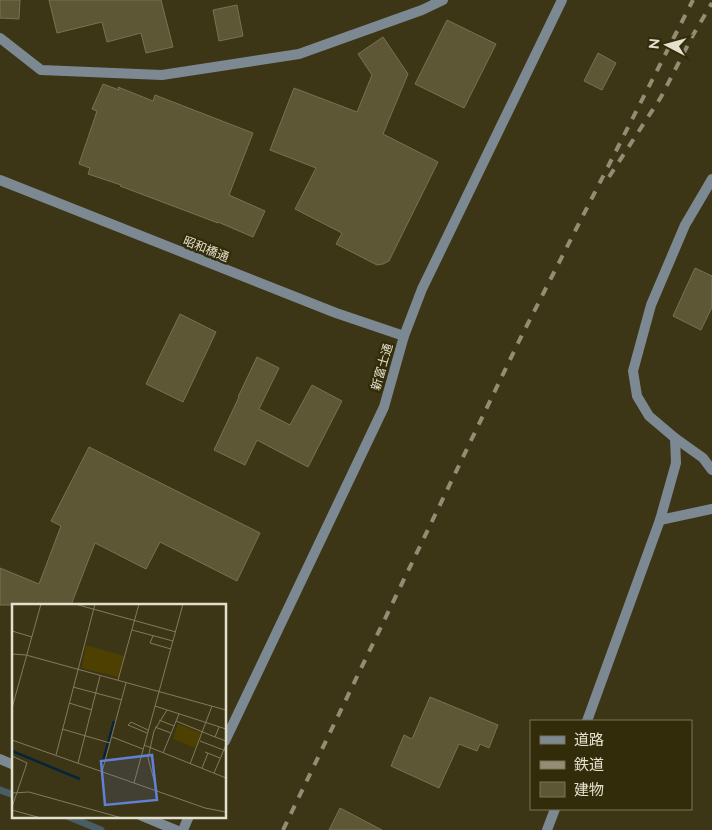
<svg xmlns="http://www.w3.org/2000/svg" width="712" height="830" font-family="Raleway,'Noto Sans JP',sans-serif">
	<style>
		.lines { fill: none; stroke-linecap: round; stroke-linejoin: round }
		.stream { stroke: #495d65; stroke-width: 7 }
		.building { fill: #5e5736; stroke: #797150 }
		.service { stroke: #7c8993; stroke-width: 10 }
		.minor { stroke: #7c8993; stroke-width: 10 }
		.tertiary { stroke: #7c8993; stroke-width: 10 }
		.rail { stroke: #938d75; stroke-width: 4; stroke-dasharray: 9 9; stroke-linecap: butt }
		.labels { text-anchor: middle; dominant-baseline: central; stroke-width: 5; stroke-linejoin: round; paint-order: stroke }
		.street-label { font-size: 12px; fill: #e4e0ce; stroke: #332c0b }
		.inset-river { fill: none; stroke: #072538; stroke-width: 2.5 }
		.inset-road { fill: none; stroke: #807a60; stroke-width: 1 }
		.view { fill: #6381d4; fill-opacity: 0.15; stroke: #6381d4; stroke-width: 2.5 }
		.inset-edge { fill: none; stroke: #e4e0ce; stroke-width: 2.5 }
	</style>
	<rect width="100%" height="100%" fill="#3d3616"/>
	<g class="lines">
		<g class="stream">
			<polyline points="0,790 14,795"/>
			<polyline points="67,816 101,830"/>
		</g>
	</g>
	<g class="building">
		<polygon points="0,0 20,0 19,19 0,18"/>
		<polygon points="49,0 161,0 173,47 146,53 141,33 107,42 102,22 57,33"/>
		<polygon points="237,5 243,36 219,41 213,10"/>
		<polygon points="447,20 496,44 464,108 415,84"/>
		<polygon points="383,37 408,74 383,134 438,162 389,261 383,264 377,265 336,244 342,233 295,209 316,168 270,150 294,88 357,112 372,75 358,54"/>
		<polygon points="598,53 616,63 602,90 584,81"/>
		<polygon points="103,84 119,90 118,87 153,101 155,95 253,133 229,195 265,211 253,237 218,222 218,223 120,186 121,185 88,174 90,168 79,164 97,111 92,109"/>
		<polygon points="695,268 712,276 712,307 701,330 673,316"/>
		<polygon points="180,314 216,332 183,402 146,384"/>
		<polygon points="257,357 279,368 259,409 290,425 312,385 342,401 308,467 257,440 245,465 214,450 239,397 238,397"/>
		<polygon points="89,447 260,533 237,581 160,542 146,569 95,543 71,605 0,605 0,568 39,584 61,526 51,521"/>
		<polygon points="430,697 498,725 489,748 480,744 477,751 459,744 439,788 391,766 404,735 412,739"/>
		<polygon points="340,808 382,830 329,830"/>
	</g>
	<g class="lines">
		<g class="service">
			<polyline points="675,438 703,458 712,470"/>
			<polyline points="660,520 712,509"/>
			<polyline points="587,721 660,520 676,463 675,438 649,416 637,396 633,371 651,305 685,225 712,179"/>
			<polyline points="547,830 555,809"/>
		</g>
		<g class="minor">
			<polyline points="0,38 41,70 162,75 299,54 422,10 443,0"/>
			<polyline points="0,180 336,313 404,336"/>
			<polyline points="0,759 14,765"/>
			<polyline points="142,816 176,830"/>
		</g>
		<g class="tertiary">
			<polyline points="225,741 384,407 404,336 422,289 562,0"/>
			<polyline points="183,830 189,816"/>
		</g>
		<g class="rail">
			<polyline points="609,177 661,97 693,35 712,3"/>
			<polyline points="283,830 520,339 693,0"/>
		</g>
	</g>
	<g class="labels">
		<g class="street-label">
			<text transform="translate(206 249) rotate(22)">昭和橋通</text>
			<text transform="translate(382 367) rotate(-74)">新富士通</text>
		</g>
	</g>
	<g transform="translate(12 604)">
		<rect width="214" height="214" fill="#3d3616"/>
		<path d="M74 41 112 52 106 73 70 64ZM166 120 189 129 183 144 161 135Z" fill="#4d4000"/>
		<path class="inset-river" d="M0 147 68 175M89 164 102 117"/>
		<path class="inset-road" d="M63 0 164 28M120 26 161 37M0 27 20 33M141 32 138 39 159 45M0 50 14 51 214 106M106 76 127 0M61 83 110 96M57 99 80 106M143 102 214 125M0 104 29 0M147 116 162 122M164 117 203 133M143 123 159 129M207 123 203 133 214 137M50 125 98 139M135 129 116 121 119 118 136 126M100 133 131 145M0 136 193 204 214 208M188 137 214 147M132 141 214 174M193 148 208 154M151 149 167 110M44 151 83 0M0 152 15 159 0 203M66 159 88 72M178 160 200 102M190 164 196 149M90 168 114 79M202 169 214 141M122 179 171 0M145 187 136 154 142 127 155 106M0 189 17 188 110 214M0 206 29 214"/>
		<path class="view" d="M140 151 145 196 93 201 89 157Z"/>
		<rect width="214" height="214" class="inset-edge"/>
	</g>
	<rect x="530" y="720" width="162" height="90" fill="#332c0b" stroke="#7a7459"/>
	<rect x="540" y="736" width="25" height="8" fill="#7c8993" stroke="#7a7459"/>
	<text x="574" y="745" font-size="15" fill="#e4e0ce">道路</text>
	<rect x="540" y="761" width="25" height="8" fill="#938d75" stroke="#7a7459"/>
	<text x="574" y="770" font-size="15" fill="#e4e0ce">鉄道</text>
	<rect x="540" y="782" width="25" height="15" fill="#5e5736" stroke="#7a7459"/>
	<text x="574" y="795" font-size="15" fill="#e4e0ce">建物</text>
	<g transform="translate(667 45) rotate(276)" stroke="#332c0b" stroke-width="4" paint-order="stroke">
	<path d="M0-4L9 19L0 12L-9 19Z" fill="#e4e0ce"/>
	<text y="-8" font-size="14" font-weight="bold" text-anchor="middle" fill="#e4e0ce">N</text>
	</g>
</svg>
